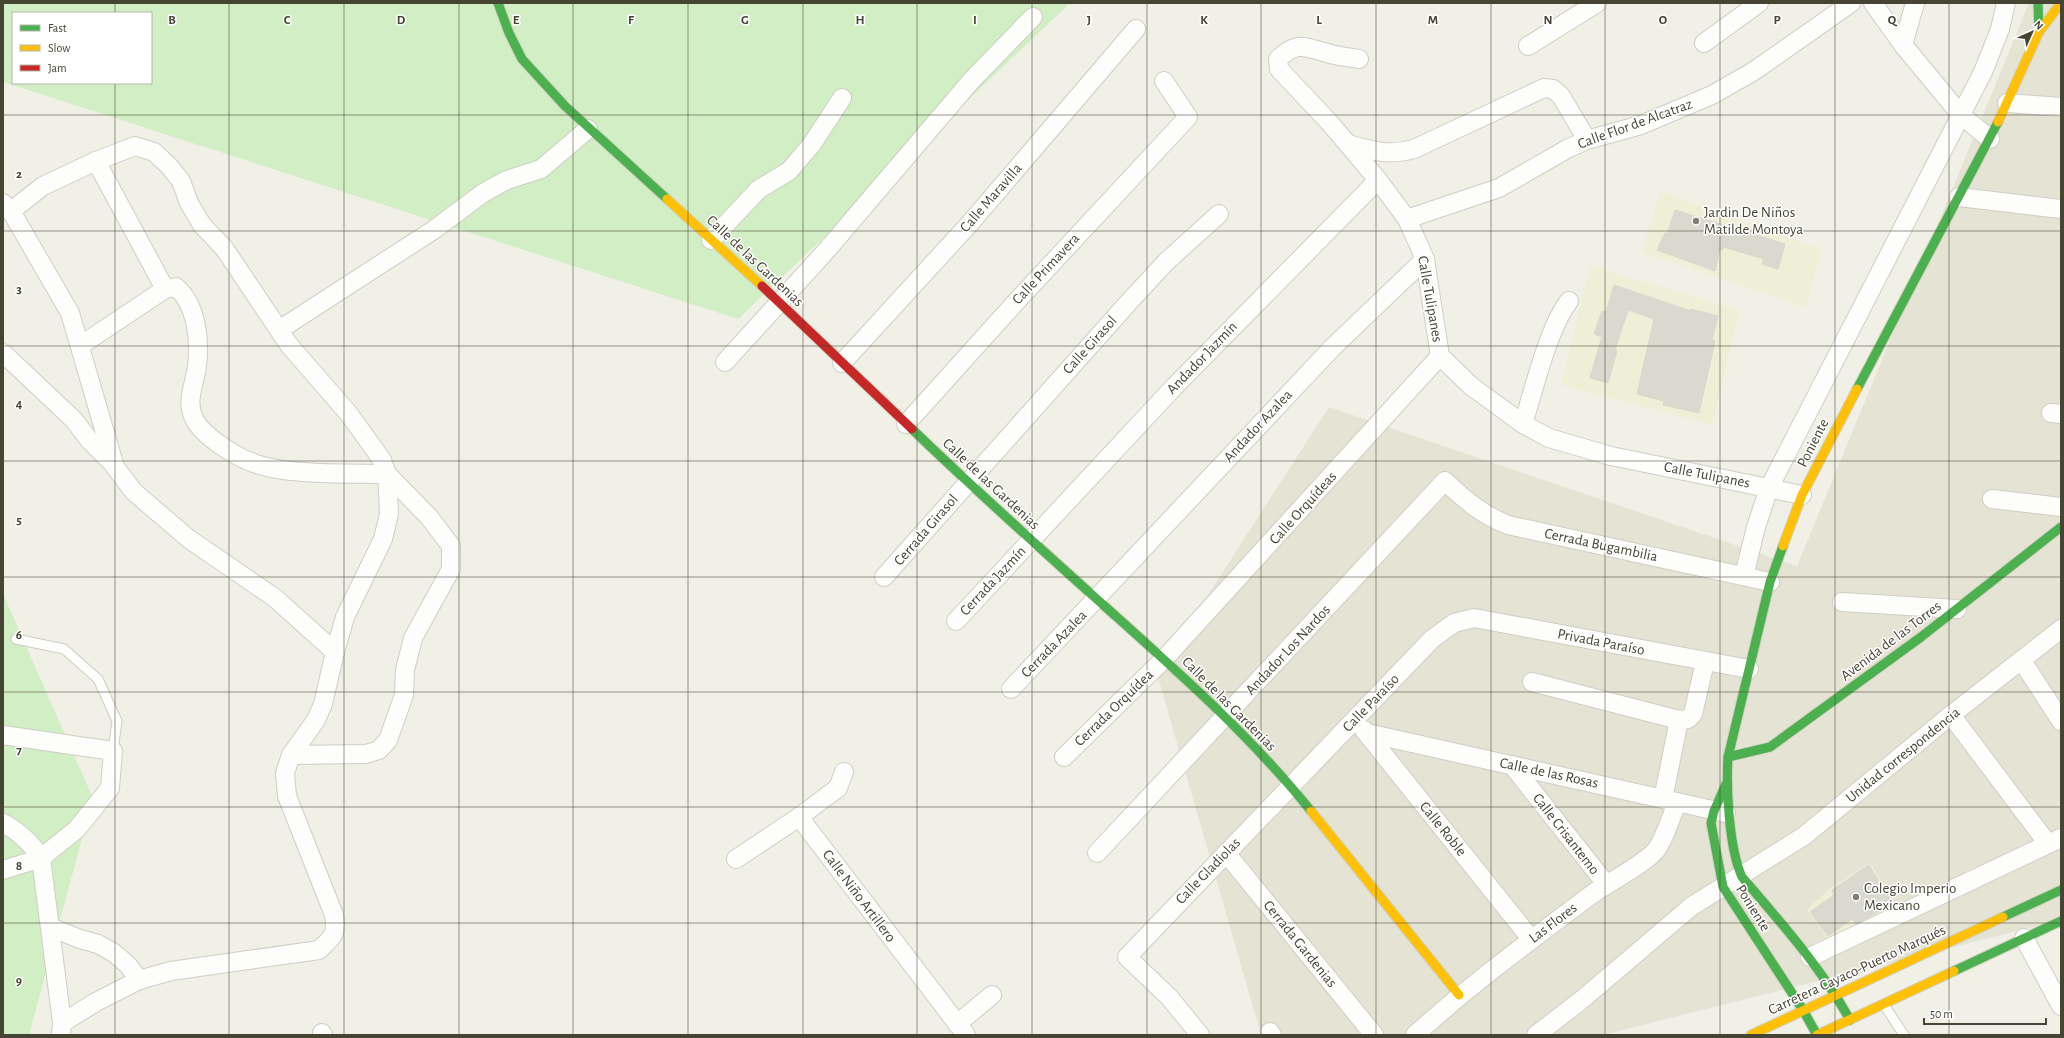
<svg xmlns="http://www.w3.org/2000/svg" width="2064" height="1038" font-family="'Alegreya Sans',sans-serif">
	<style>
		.residential { fill: #e5e4d4 }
		.education { fill: #efefd8 }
		.green { fill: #d2eec4; fill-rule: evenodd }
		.building { fill: #d9d9cf; stroke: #d8d7cd }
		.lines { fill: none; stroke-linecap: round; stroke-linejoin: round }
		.lane-casing { stroke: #cecec5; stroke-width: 11 }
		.street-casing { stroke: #cecec5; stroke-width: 20 }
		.fast-casing { stroke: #d1d1bf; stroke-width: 11 }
		.slow-casing { stroke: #d1d1bf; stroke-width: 11 }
		.jam-casing { stroke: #d1d1bf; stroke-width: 11 }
		.lane { stroke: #fdfdfb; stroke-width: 9 }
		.street { stroke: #fdfdfb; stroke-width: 18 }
		.fast { stroke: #4caf50; stroke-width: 9 }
		.slow { stroke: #ffc107; stroke-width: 9 }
		.jam { stroke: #c62828; stroke-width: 9 }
		.grid { fill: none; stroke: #464433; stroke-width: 1; stroke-opacity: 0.55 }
		.poi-dot { fill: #828072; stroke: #fff; stroke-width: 1.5 }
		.labels { text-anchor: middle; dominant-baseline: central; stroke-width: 3; stroke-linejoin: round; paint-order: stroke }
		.street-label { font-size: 15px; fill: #464433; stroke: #fff }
		.poi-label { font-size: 15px; fill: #464433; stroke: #fff; text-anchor: start }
		.grid-label { font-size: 13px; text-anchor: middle; font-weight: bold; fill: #464433; stroke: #fff; stroke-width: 3; stroke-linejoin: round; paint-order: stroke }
	</style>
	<rect width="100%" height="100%" fill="#f0f0e7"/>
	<polygon class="residential" points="2029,3 2061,3 2061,920 1603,1035 1261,1035 1157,674 1329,407 1797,566"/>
	<g class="education">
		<polygon points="1660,191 1822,250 1806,307 1642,252"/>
		<polygon points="1590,266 1740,310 1712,425 1561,385"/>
		<polygon points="1870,863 1896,905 1830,941 1807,910 1829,889"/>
	</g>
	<g class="green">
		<path d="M3 3H1070L738 319 3 82ZM13 13H151V83H13Z"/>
		<polygon points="3,594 93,798 29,1035 3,1035"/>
	</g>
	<g class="building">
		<polygon points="1675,210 1785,244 1778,269 1762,264 1764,259 1723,247 1723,250 1720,249 1715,271 1657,250 1665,233 1667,234"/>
		<polygon points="1614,285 1691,311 1691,309 1718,316 1712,340 1715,341 1699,413 1663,405 1664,401 1637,394 1654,319 1628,310 1615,350 1617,351 1608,383 1590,378 1602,337 1594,334 1602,311 1606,312"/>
		<polygon points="1869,865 1893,904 1856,924 1852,919 1828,936 1810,912 1834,895 1832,890"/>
	</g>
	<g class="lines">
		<g class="lane-casing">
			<g id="lane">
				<polyline points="16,639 64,649 98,679 117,721 113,751"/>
				<polyline points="1884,1005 1904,1035"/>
			</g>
		</g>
		<g class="street-casing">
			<g id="street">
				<polyline points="1873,3 1903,45 1961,115 1990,139"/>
				<polyline points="1704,43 1759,3"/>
				<polyline points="1903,45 1915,3"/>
				<polyline points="1528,46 1597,3"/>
				<path d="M1359 59C1347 57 1335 56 1324 52 1302 46 1296 42 1278 59L1279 69 1329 122 1378 180 1407 219 1425 259 1440 356 1471 386 1523 424 1549 438 1611 456 1802 495"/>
				<polyline points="2007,103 2061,107"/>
				<path d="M1348 144C1372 151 1390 156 1414 149L1544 88 1553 89 1561 96 1587 140"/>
				<polyline points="96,161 165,289"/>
				<polyline points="1959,197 2061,209"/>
				<polyline points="3,203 11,211 70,313 115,467 134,492 189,539 275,598 335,652"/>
				<path d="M11 211 43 186 96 161 135 146 154 152 169 166 181 181 189 203 202 225 224 248 289 345 349 414 382 460 387 474 389 514 383 539 345 617 335 652 323 704 316 720 291 755 285 773 287 796 334 915C337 936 333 936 319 950L171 971 139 980 96 1002 62 1023"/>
				<polyline points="1407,219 1499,188 1567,149 1587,140 1641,125 1712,95 1754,71 1851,3"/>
				<polyline points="711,240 759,189 789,171 812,144 842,98"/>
				<polyline points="279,330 435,229 483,193 507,180 541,169 588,129"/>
				<path d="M81 345 165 289 176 287C197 305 200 340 197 366 195 384 186 399 193 416 199 434 235 456 251 462 285 476 349 473 387 474L429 517 451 546V569L413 638 405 670 404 695 388 740 379 750 366 754 291 755"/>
				<polyline points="3,353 74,420 90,441 111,462"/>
				<polyline points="725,362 826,251 971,81 1033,17"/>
				<polyline points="842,363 972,221 1136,29"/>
				<polyline points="2051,413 2061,414"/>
				<polyline points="906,424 1015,303 1188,117 1164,81"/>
				<path d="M1523 424C1534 390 1548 328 1569 301"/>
				<polyline points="1992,499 2061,507"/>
				<polyline points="1744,576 1756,527 1769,488 1983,72 2000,29 2006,3"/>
				<polyline points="884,577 1128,303 1166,262 1219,214"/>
				<polyline points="1842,602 1957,609"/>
				<polyline points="956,621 1173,388 1378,180"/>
				<polyline points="2022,661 2061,721"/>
				<polyline points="1532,682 1679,720 1688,719 1693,714 1705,662"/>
				<polyline points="1011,689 1333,347 1425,259"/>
				<polyline points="1951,715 2048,844"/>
				<polyline points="1364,730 1531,939"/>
				<polyline points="1367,733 1726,813"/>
				<polyline points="3,735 113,751 110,788 77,829 41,858 3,870"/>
				<polyline points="1064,757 1164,659 1440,356"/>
				<polyline points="1512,765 1606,884"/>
				<polyline points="1663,799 1679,720"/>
				<polyline points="799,817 966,1035"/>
				<path d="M3 823C20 832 31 843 41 858L62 1023 61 1033"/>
				<path d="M1097 853 1445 481C1466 501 1481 514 1508 525L1770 582"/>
				<polyline points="1226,853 1374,1035"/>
				<polyline points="736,859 799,817 838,788 844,772"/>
				<polyline points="50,927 80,939 98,944 114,953 128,965 139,980"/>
				<polyline points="2024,938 2061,1006"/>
				<polyline points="1810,957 2061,838"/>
				<polyline points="957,1024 992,995"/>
				<polyline points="1270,1032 1272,1035"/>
				<polyline points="322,1033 323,1035"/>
				<polyline points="1200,1035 1169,997 1127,957 1432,639 1454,623 1474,618 1749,669"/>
				<path d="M1415 1035C1471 984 1531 940 1591 895 1607 883 1645 864 1656 850 1665 839 1671 816 1677 803"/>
				<polyline points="1536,1035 1579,1002 1692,906 1804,836 1951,715 2061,629"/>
			</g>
		</g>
		<g class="fast-casing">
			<g id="fast">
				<polyline points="498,3 509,33 522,59 565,106 667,199"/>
				<polyline points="2038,3 2039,32"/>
				<polyline points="1857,389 1998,122"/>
				<path d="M912 429C979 494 1049 556 1119 619 1186 679 1254 740 1311 811"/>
				<path d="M1783 546 1770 582 1728 757C1726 789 1729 848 1742 877 1782 924 1820 966 1850 1020"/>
				<polyline points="1728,757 1770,747 1921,637 2061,527"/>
				<polyline points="1726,784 1714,811 1711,823 1723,887 1803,1010 1817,1035"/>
				<polyline points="2003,917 2061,890"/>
				<polyline points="1954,971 2061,921"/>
			</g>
		</g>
		<g class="slow-casing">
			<g id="slow">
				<polyline points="1998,122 2039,32 2061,3"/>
				<polyline points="667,199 762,286"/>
				<polyline points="1783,546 1802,495 1857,389"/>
				<polyline points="1311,811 1459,995"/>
				<polyline points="1751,1035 2003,917"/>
				<polyline points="1817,1035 1954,971"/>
			</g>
		</g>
		<g class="jam-casing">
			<polyline id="jam" points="762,286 912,429"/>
		</g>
		<use href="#lane" class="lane"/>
		<use href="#street" class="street"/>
		<use href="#fast" class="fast"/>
		<use href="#slow" class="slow"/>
		<use href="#jam" class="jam"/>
	</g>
	<path class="grid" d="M115 3V13M229 3V1035M344 3V1035M459 3V1035M573 3V1035M688 3V1035M803 3V1035M917 3V1035M1032 3V1035M1147 3V1035M1261 3V1035M1376 3V1035M1491 3V1035M1605 3V1035M1720 3V1035M1835 3V1035M1949 3V1035M115 83V1035M3 115H2061M3 231H2061M3 346H2061M3 461H2061M3 577H2061M3 692H2061M3 807H2061M3 923H2061"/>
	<g class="poi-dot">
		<circle cx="1696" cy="221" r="4"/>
		<circle cx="1856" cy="897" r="4"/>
	</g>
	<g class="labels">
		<g class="street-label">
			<text transform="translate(1635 124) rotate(-20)">Calle Flor de Alcatraz</text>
			<text transform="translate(991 198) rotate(-49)">Calle Maravilla</text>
			<text transform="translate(755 261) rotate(43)">Calle de las Gardenias</text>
			<text transform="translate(1046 269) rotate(-47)">Calle Primavera</text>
			<text transform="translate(1430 299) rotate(80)">Calle Tulipanes</text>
			<text transform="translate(1090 345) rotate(-48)">Calle Girasol</text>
			<text transform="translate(1202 358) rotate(-46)">Andador Jazmín</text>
			<text transform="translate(1258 426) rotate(-47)">Andador Azalea</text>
			<text transform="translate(1813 443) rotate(-63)">Poniente</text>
			<text transform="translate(1707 475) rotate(11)">Calle Tulipanes</text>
			<text transform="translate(991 484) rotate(43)">Calle de las Gardenias</text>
			<text transform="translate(1303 508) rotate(-48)">Calle Orquídeas</text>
			<text transform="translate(926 530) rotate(-49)">Cerrada Girasol</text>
			<text transform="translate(1601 545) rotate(12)">Cerrada Bugambilia</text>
			<text transform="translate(993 581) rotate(-47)">Cerrada Jazmín</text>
			<text transform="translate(1891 641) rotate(-37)">Avenida de las Torres</text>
			<text transform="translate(1601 642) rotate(11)">Privada Paraíso</text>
			<text transform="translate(1054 644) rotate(-46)">Cerrada Azalea</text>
			<text transform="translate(1288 650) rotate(-47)">Andador Los Nardos</text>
			<text transform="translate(1371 703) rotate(-46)">Calle Paraíso</text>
			<text transform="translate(1229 704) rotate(45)">Calle de las Gardenias</text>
			<text transform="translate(1114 708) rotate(-44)">Cerrada Orquídea</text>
			<text transform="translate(1903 755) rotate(-39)">Unidad correspondencia</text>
			<text transform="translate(1549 773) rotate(12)">Calle de las Rosas</text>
			<text transform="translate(1443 829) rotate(51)">Calle Roble</text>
			<text transform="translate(1566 834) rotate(52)">Calle Crisantemo</text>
			<text transform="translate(1208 871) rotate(-46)">Calle Gladiolas</text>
			<text transform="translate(859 896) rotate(53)">Calle Niño Artillero</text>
			<text transform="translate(1753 908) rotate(58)">Poniente</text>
			<text transform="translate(1553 923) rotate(-37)">Las Flores</text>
			<text transform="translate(1300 944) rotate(51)">Cerrada Gardenias</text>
			<text transform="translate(1857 970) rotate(-25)">Carretera Cayaco-Puerto Marqués</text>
		</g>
		<g class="poi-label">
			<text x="1704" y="212">Jardin De Niños<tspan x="1704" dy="17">Matilde Montoya</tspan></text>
			<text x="1864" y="888">Colegio Imperio<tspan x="1864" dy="17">Mexicano</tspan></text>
		</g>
	</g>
	<g class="grid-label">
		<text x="172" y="24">B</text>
		<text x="287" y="24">C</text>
		<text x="401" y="24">D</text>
		<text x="516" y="24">E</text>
		<text x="631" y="24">F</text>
		<text x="745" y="24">G</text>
		<text x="860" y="24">H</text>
		<text x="975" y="24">I</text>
		<text x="1089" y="24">J</text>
		<text x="1204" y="24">K</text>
		<text x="1319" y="24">L</text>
		<text x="1433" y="24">M</text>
		<text x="1548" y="24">N</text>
		<text x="1663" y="24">O</text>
		<text x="1777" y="24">P</text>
		<text x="1892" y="24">Q</text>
		<text x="19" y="178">2</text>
		<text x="19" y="293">3</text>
		<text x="19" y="408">4</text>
		<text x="19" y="524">5</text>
		<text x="19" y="639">6</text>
		<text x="19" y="754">7</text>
		<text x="19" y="870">8</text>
		<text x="19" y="985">9</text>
	</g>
	<rect width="2064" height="1038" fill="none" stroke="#464433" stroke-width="8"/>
	<rect x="12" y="12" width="140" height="72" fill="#ffffff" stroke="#b5b4ad"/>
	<rect x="20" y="25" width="20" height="6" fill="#4caf50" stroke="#b5b4ad"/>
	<text x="48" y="32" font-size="12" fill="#464433">Fast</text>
	<rect x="20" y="45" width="20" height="6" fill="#ffc107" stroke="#b5b4ad"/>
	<text x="48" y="52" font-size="12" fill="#464433">Slow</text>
	<rect x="20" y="65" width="20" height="6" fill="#c62828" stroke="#b5b4ad"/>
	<text x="48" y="72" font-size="12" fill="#464433">Jam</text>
	<g transform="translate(2032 32) rotate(45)" stroke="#ffffff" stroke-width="3" paint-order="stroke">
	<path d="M0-3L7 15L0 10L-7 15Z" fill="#464433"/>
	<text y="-6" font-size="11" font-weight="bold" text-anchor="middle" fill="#464433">N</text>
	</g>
	<path d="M1924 1018v6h122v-6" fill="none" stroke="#464433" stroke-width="2"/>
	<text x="1930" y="1018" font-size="12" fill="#464433" stroke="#ffffff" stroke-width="3" paint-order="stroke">50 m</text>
</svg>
